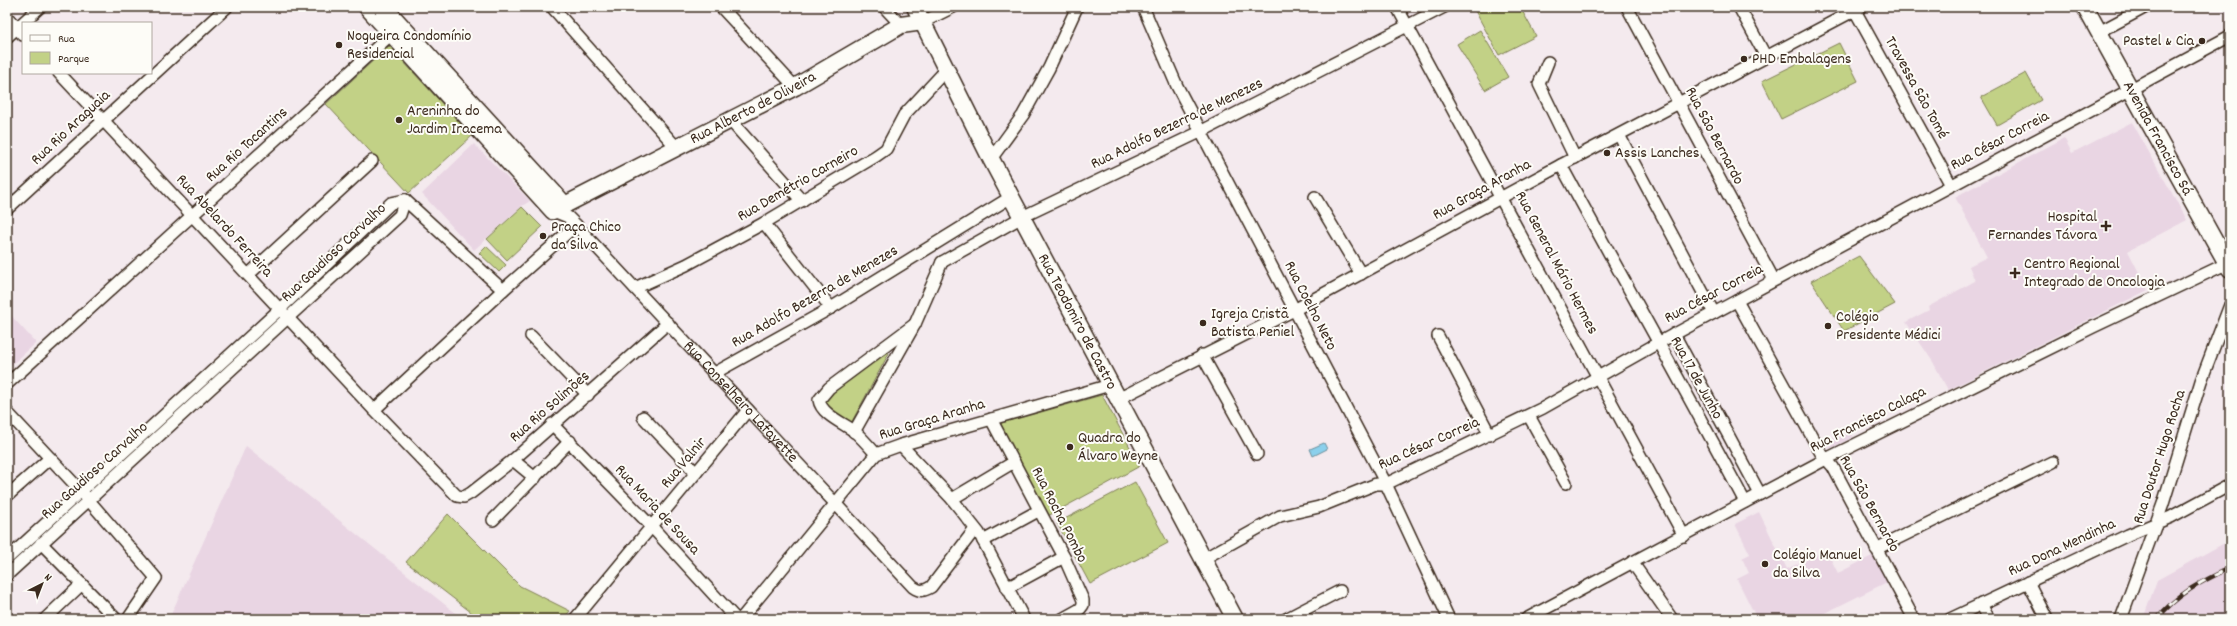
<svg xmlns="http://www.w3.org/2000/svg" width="2237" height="626" font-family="Dekko,sans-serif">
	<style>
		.built { fill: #e9d5e3 }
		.green { fill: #c2d186; stroke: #7e7e52 }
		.water { fill: #8bd0ec; stroke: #6b8e9a }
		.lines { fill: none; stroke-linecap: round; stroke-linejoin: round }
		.street-casing { stroke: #3b2a1e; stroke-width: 14 }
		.secondary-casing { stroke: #3b2a1e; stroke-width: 19 }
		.street { stroke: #fdfcf7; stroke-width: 11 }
		.secondary { stroke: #fdfcf7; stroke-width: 16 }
		.rail-casing { stroke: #3b2a1e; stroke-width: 4.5 }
		.rail { stroke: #fdfcf7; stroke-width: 3; stroke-dasharray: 9; stroke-linecap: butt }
		.poi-dot { fill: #3b2a1e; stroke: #fdfcf7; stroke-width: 1.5 }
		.labels { text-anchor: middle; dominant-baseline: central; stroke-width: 4; stroke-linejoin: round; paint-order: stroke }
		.poi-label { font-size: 16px; fill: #3b2a1e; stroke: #fdfcf7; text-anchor: start }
		.street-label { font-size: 16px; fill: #3b2a1e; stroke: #fdfcf7 }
	</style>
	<rect width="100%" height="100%" fill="#f4eaee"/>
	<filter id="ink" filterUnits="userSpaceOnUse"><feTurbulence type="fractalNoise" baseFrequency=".025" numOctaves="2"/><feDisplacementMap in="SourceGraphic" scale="8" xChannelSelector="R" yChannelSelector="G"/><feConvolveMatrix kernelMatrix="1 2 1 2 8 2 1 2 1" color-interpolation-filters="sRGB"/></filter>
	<g filter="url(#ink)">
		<g class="built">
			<polygon points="2132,122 2187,220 2128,251 2148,290 1948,390 1933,362 1906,322 1929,310 1928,307 1975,281 1969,266 1987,257 1955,197 2064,138 2072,153"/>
			<polygon points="474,144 530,201 522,206 474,250 422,194"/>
			<polygon points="7,311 36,343 7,369"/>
			<polygon points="1848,430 1853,437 1831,448 1825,447 1823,443"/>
			<polygon points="246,446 463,619 169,619"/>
			<polygon points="1759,512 1787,569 1826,550 1838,573 1874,555 1887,582 1813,619 1757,619 1737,579 1749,573 1742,558 1750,554 1735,524"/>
			<polygon points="2230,540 2230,619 2143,619 2157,580"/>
		</g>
		<g class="green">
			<polygon points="1473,7 1520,7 1536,36 1499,55"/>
			<polygon points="1480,30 1508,77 1485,90 1457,44"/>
			<polygon points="1839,43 1858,81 1781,119 1762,81"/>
			<polygon points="389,46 472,136 409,193 326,104"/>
			<polygon points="2026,73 2041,100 1997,125 1981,97"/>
			<polygon points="522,207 542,227 507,260 487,239"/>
			<polygon points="486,246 506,265 499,272 479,253"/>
			<polygon points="1859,256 1895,304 1844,331 1811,281"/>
			<polygon points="887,351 889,353 850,425 826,404 823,398"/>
			<polygon points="1102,395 1140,466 1046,517 998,424"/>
			<polygon points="1135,482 1168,543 1090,584 1057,523"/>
			<polygon points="448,514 520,586 570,611 563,619 480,619 406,562"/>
		</g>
		<polygon class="water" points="1324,443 1327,449 1313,456 1310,449"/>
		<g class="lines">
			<g class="street-casing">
				<g id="street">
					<polyline points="552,7 677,148"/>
					<polyline points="721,7 795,87"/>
					<polyline points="884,7 901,25"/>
					<polyline points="1143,7 1177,86 1386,484 1449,619"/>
					<polyline points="1397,7 1684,536"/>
					<polyline points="1627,7 1774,280"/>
					<polyline points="1739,7 1766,57"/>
					<polyline points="1853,7 1951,185"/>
					<polyline points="7,17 23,35"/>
					<polyline points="923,22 953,7"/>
					<polyline points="2099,32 2146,7"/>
					<polyline points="7,37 40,7"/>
					<polyline points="1548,62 1539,84 1575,158"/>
					<polyline points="59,73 374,410 457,496 464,497 471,493 513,460 668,323"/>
					<polyline points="730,120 802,201"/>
					<polyline points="1619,135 1714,313"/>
					<polyline points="991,159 1023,115 1049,68 1077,7"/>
					<path d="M1561 165C1622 278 1685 388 1745 502"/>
					<polyline points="1315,197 1361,274"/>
					<polyline points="405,200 503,290"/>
					<polyline points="7,209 227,7"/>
					<path id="s1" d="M553 211 568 217 576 225 913 587C920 592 924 591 931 587L975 529"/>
					<polyline points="764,223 831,308"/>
					<polyline points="942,262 1022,217 1200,132 1444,7"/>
					<polyline points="248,275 372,161"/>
					<polyline points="635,288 686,265 764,223 876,156 886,149 904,115 946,70"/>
					<polyline points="1737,301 1821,453 1833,467 1914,619"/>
					<polyline points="1674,334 1760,494"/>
					<polyline points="531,336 588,395"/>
					<polyline points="1438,336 1490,435"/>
					<polyline points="1202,355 1257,454"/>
					<polyline points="713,374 831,308 1011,197"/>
					<polyline points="7,384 397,29"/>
					<polyline points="1118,399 1294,310 1561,165 1861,7"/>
					<polyline points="374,410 503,290 576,225"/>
					<polyline points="7,412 80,490 156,578 128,619"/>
					<polyline points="1529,416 1566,483"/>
					<polyline points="643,417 696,473"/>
					<polyline points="991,419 1064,557 1083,600 1083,605 1080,609 1062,619"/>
					<polyline points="552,424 651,526 736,619"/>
					<polyline points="854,432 915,324 942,262"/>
					<polyline points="901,445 952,499 979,533 1024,619"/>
					<path d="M876 454C869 446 862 438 854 431 843 423 821 414 819 400L829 388 915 324"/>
					<polyline points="513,460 535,478"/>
					<polyline points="7,496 50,458"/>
					<polyline points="952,499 1014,462"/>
					<polyline points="493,520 570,441"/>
					<polyline points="983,541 1038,511"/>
					<polyline points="41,543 116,619"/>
					<polyline points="1876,549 2053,462"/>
					<polyline points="1205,558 1280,516 1319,507 1376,484 1386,484 1543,408 1658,343 2230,36"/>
					<polyline points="7,559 280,309 391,203 405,200"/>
					<polyline points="1632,562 1672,619"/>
					<polyline points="7,575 400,215 405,200"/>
					<polyline points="2028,582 2047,619"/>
					<polyline points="1007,588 1064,557"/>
					<polyline points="1981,604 1989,619"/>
					<polyline points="45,619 82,584"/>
					<polyline points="575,619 748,410"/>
					<polyline points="741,619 876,454 901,445 1110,385"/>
					<polyline points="1286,619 1340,591"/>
					<polyline points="1526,619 1826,459 2093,327 2230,262"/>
					<polyline points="1950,619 2128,535 2171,517 2230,485"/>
					<polyline points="2121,619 2163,504 2201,381 2230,305"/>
				</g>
			</g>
			<g class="secondary-casing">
				<g id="secondary">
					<path id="s2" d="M367 7 553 211 795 87 901 25 923 22"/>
					<polyline points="384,7 565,205"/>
					<path id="s3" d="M915 7 991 159 1235 619"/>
					<path id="s4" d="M2085 7 2230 269"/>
				</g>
			</g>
			<use href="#street" class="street"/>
			<use href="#secondary" class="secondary"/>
			<g class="rail-casing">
				<path id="rail" d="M2157 619C2177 594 2202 581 2230 568"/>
			</g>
			<use href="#rail" class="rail"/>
		</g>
	</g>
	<g class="poi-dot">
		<circle cx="2202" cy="41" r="4"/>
		<circle cx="339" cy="45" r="4"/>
		<circle cx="1744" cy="59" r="4"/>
		<circle cx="399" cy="120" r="4"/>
		<circle cx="1607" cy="153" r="4"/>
		<path d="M2104 220h4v4h4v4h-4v4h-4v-4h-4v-4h4z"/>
		<circle cx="543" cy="236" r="4"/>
		<path d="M2013 267h4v4h4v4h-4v4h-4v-4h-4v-4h4z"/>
		<circle cx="1203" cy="323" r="4"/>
		<circle cx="1828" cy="326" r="4"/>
		<circle cx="1070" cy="447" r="4"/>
		<circle cx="1765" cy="564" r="4"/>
	</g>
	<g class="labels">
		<g class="poi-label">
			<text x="347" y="36">Nogueira Condomínio<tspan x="347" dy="18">Residencial</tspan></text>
			<text x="2194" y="41" text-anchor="end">Pastel &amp; Cia</text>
			<text x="1752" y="59">PHD Embalagens</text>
			<text x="407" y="111">Areninha do<tspan x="407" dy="18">Jardim Iracema</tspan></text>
			<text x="1615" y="153">Assis Lanches</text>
			<text x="2097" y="217" text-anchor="end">Hospital<tspan x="2097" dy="18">Fernandes Távora</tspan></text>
			<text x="551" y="227">Praça Chico<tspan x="551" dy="18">da Silva</tspan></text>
			<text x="2024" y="264">Centro Regional<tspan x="2024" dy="18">Integrado de Oncologia</tspan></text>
			<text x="1211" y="314">Igreja Cristã<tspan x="1211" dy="18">Batista Peniel</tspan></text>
			<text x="1836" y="317">Colégio<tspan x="1836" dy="18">Presidente Médici</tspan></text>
			<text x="1078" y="438">Quadra do<tspan x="1078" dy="18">Álvaro Weyne</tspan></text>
			<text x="1773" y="555">Colégio Manuel<tspan x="1773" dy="18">da Silva</tspan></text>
		</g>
		<g class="street-label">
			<text transform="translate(1916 88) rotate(61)">Travessa São Tomé</text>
			<text stroke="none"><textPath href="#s2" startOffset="501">Rua Alberto de Oliveira</textPath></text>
			<text transform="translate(1177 124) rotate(-26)">Rua Adolfo Bezerra de Menezes</text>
			<text transform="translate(71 128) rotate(-43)">Rua Rio Araguaia</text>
			<text transform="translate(1714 136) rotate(62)">Rua São Bernardo</text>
			<text stroke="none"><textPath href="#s4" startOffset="150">Avenida Francisco Sá</textPath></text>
			<text transform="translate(2000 141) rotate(-28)">Rua César Correia</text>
			<text transform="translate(247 145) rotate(-42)">Rua Rio Tocantins</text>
			<text transform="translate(798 184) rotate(-30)">Rua Demétrio Carneiro</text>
			<text transform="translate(1482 190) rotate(-29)">Rua Graça Aranha</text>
			<text transform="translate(224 226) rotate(47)">Rua Abelardo Ferreira</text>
			<text transform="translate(334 253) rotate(-43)">Rua Gaudioso Carvalho</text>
			<text transform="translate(1556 263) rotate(62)">Rua General Mário Hermes</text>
			<text transform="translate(1714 294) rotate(-28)">Rua César Correia</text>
			<text transform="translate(815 297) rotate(-30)">Rua Adolfo Bezerra de Menezes</text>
			<text transform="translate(1310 306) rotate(63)">Rua Coelho Neto</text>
			<text stroke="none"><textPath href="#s3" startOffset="354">Rua Teodomiro de Castro</textPath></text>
			<text transform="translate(1696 378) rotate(61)">Rua 17 de Junho</text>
			<text stroke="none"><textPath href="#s1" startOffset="269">Rua Conselheiro Lafayette</textPath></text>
			<text transform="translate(550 407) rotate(-41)">Rua Rio Solimões</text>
			<text transform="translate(932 420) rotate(-17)">Rua Graça Aranha</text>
			<text transform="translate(1868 420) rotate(-27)">Rua Francisco Calaça</text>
			<text transform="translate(1429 444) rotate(-24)">Rua César Correia</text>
			<text transform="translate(2160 457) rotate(-72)">Rua Doutor Hugo Rocha</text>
			<text transform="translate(684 463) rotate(-50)">Rua Valnir</text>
			<text transform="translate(95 471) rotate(-42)">Rua Gaudioso Carvalho</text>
			<text transform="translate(1869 504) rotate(61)">Rua São Bernardo</text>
			<text transform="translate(657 510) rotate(47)">Rua Maria de Sousa</text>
			<text transform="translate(1059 515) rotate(63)">Rua Rocha Pombo</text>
			<text transform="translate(2062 548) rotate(-25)">Rua Dona Mendinha</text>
		</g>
	</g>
	<rect width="2237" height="626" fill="none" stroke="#fdfcf7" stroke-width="24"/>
	<rect x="12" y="12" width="2213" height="602" fill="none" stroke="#3b2a1e" stroke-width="1.5" filter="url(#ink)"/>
	<rect x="22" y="22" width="130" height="52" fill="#fdfcf7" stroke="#afa8a0"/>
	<rect x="30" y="35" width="20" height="6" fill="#fdfcf7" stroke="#afa8a0"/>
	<text x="58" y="42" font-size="12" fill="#3b2a1e">Rua</text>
	<rect x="30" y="52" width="20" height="12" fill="#c2d186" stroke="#afa8a0"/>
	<text x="58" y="62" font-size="12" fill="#3b2a1e">Parque</text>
	<g transform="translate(42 584) rotate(42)" stroke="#fdfcf7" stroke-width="3" paint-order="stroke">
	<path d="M0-3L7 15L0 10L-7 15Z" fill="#3b2a1e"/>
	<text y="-6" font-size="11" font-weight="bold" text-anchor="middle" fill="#3b2a1e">N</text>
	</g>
</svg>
